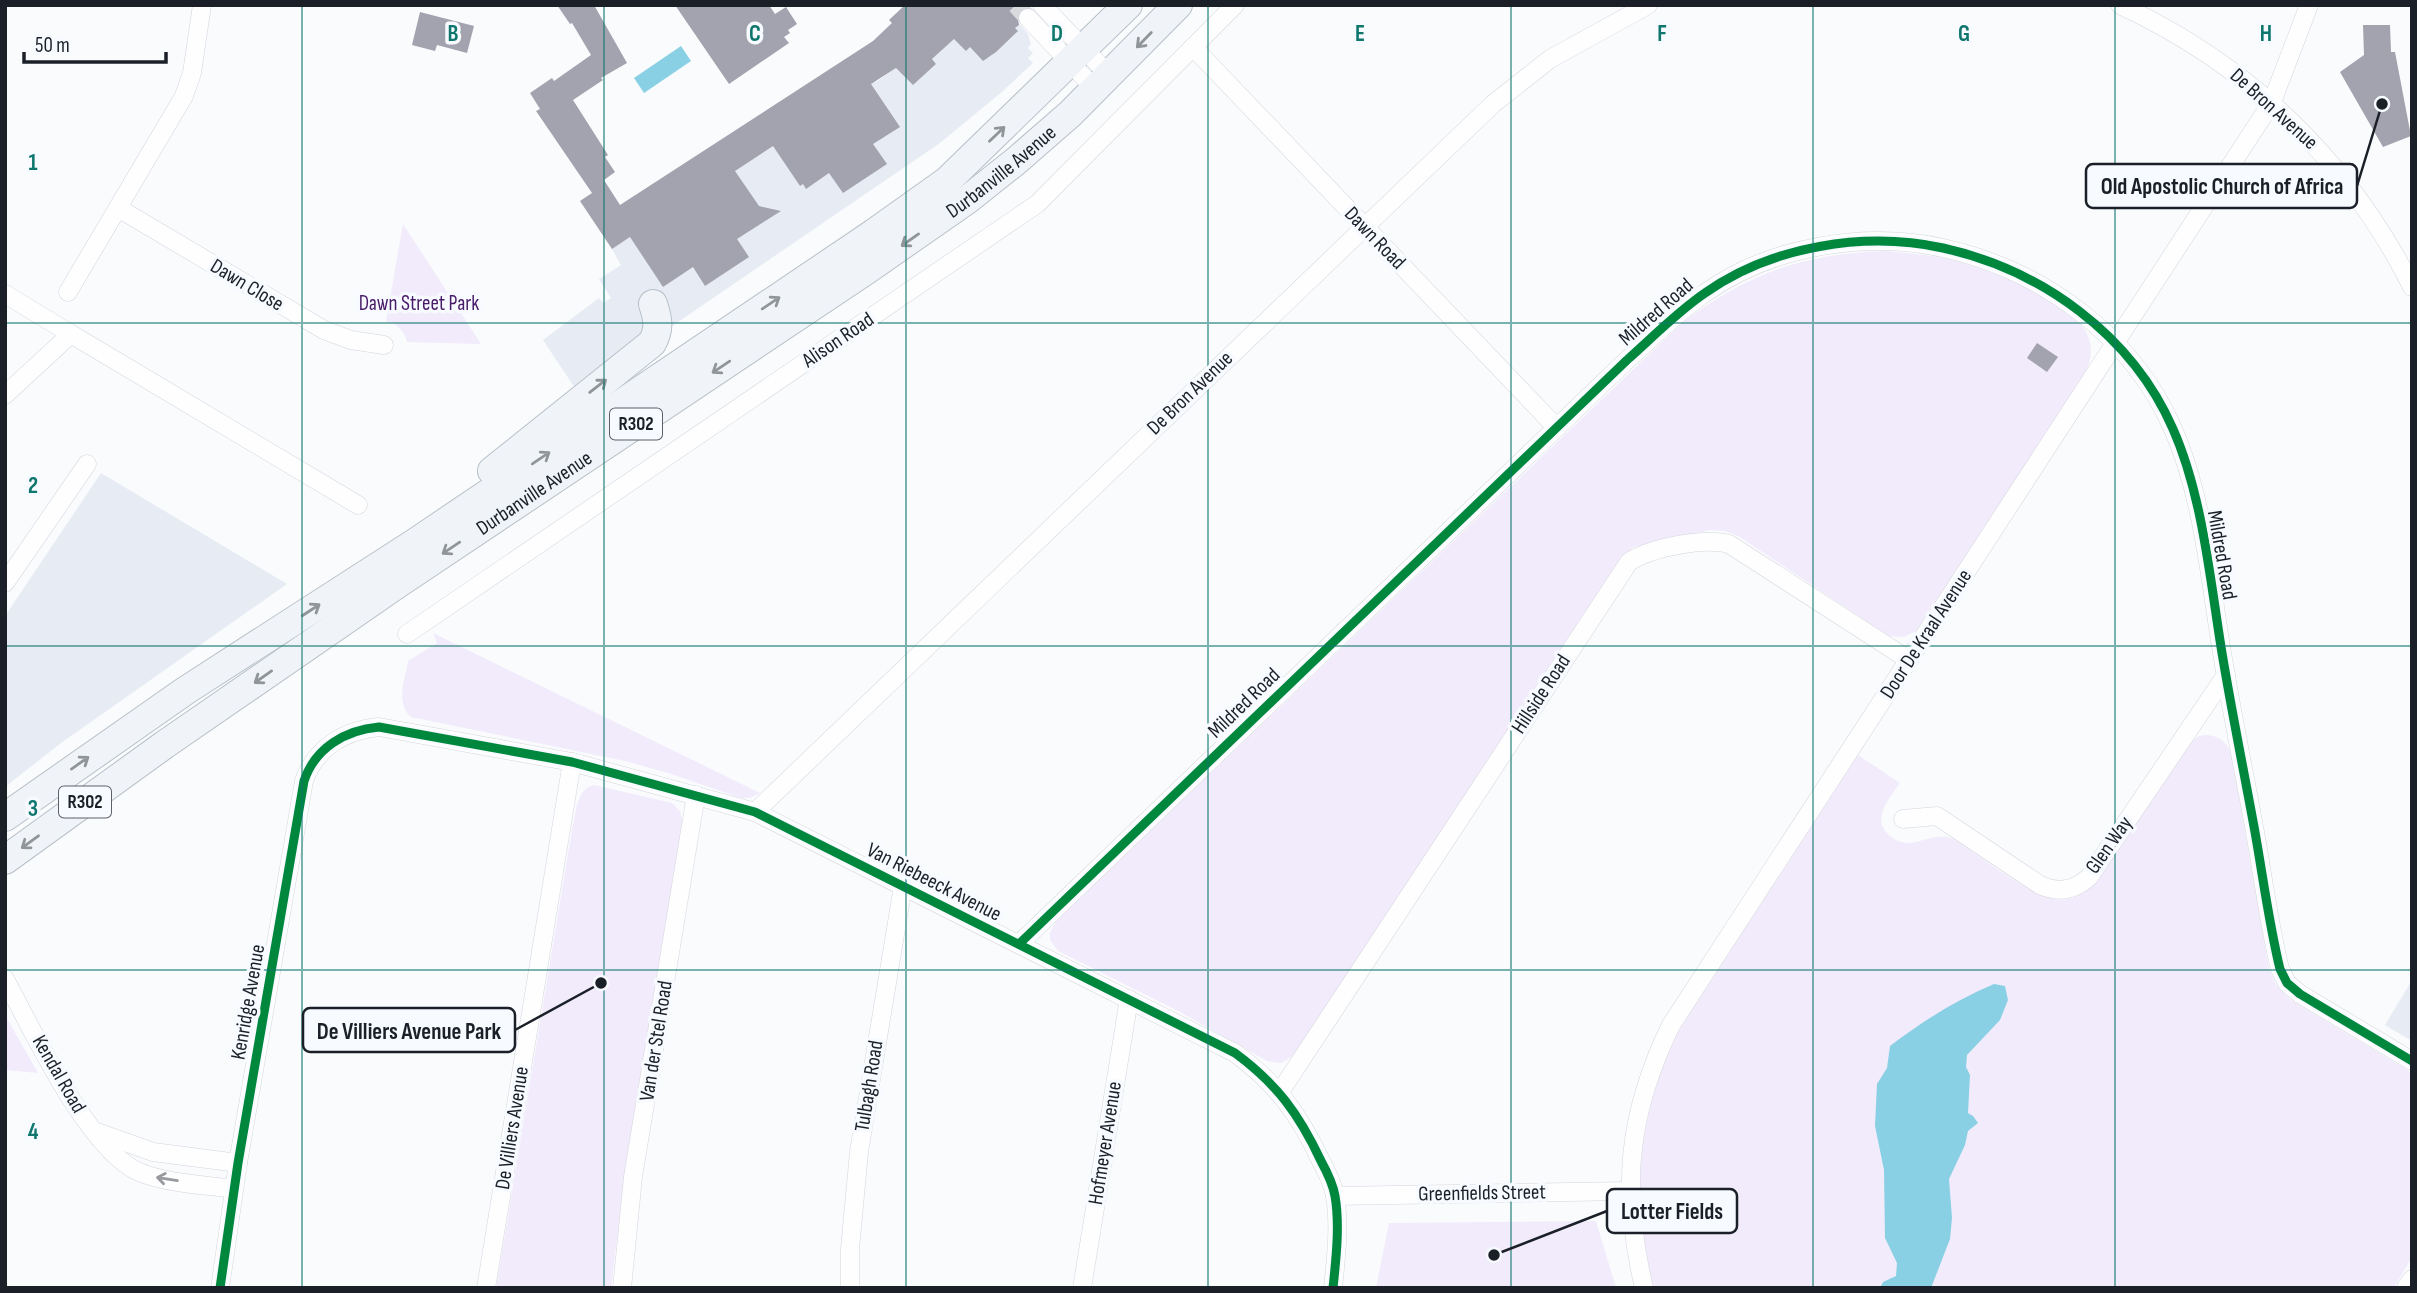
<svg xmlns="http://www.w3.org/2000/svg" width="2417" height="1293" font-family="'Sofia Sans Condensed',sans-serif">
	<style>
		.built { fill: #e7ecf4 }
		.green { fill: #f1ebfb }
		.water { fill: #8ad0e4 }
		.building { fill: #a3a2af }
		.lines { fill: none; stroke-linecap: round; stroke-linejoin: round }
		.minor-tunnel { stroke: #d8dadd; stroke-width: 18; stroke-dasharray: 18 9; stroke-linecap: butt }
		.minor-casing { stroke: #d3d6dc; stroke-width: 19 }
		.primary-casing { stroke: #b8c0c8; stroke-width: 30 }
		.minor { stroke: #fefeff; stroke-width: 18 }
		.primary { stroke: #f0f4f8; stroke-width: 28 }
		.cycleway-casing { stroke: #f7faff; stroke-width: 13 }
		.cycleway { stroke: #00873e; stroke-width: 9 }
		.oneway { stroke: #90959a }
		.oneway2 { stroke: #989a9e }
		.grid { fill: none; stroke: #0f766e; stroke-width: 2; stroke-opacity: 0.55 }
		.labels { text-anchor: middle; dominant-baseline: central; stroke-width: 7; stroke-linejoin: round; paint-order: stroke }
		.shield { fill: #f7faff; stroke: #5d6168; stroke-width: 2 }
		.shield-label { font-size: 19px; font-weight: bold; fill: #1b2028 }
		.street-label { font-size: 21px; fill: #1b2028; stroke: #f7faff }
		.park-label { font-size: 21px; fill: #481a68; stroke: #f7faff }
		.grid-label { font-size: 23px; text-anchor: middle; font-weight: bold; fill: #0f766e; stroke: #f7faff; stroke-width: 7; stroke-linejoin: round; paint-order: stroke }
		.leader { fill: none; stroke: #1b2028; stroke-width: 2.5 }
		.callout-dot { fill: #1b2028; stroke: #f7faff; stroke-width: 2.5 }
		.callout { fill: #f7faff; stroke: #1b2028; stroke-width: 2.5 }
		.callout-label { font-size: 23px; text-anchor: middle; font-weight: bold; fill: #1b2028 }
	</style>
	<rect width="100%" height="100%" fill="#f9fbfd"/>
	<g class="built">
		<polygon points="1003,5 1028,34 1031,44 1028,48 1033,53 1028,58 1033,63 1003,91 940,143 577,391 543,340 599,298 603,303 611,298 599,279 621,265 612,249 873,78 876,82 896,68 913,85 936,64 932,59 942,50 930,37"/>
		<polygon points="101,473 287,584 61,743 5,787 5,627 7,613"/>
		<polygon points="2412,980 2412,1041 2385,1025"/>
	</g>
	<g class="green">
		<path d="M403 224 481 344 407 342C404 330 398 324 386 321Z"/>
		<path d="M1884 251C1904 253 1924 254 1943 258 1979 265 2066 298 2085 330 2094 345 2092 361 2084 375L1916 631 1904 637 1889 636 1738 536 1724 531 1710 530 1634 547 1619 560 1293 1056 1281 1063 1267 1061 1180 1012 1058 951 1050 940V933L1057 920 1684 321C1750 273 1803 254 1884 251Z"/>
		<path d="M433 633 760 793 750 798H741L668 773 625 761 411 717C395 703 405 680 408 661L437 643Z"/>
		<path d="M2205 735C2218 735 2226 741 2231 753L2269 969 2276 985 2291 1000 2412 1073V1257L2394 1288H1654C1628 1203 1639 1115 1676 1035L1858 755 1900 783C1889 799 1870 819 1890 836 1896 841 1902 843 1910 843 1927 841 1936 833 1954 839 1975 853 2032 896 2053 899 2069 902 2082 895 2094 885L2188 744 2199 736Z"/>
		<path d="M594 785 672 803 680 811 683 822 626 1163 611 1288H496L573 824C577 809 577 789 594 785Z"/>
		<polygon points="5,1015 38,1073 5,1070"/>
		<polygon points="1596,1221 1616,1288 1376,1288 1389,1223"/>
	</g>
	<g class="water">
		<polygon points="681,46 691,61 644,93 634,78"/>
		<path d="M1994 984 2005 986 2008 1000 2000 1020 1967 1055 1966 1067 1970 1075 1968 1113 1973 1116 1978 1123 1968 1131 1965 1145 1949 1179 1952 1218 1950 1239 1931 1288H1880L1883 1282 1896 1276 1897 1263 1885 1238 1884 1170 1875 1126 1877 1084 1887 1068 1890 1046C1923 1021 1956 1000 1994 984Z"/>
	</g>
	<g class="building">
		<polygon points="557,5 594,5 627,63 601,78 603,80 573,100 608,155 605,157 615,172 604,180 620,205 873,41 892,23 889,20 905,5 1031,5 1021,9 1017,14 1019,25 1015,28 1018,31 996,52 983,61 970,47 966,51 954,39 932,59 936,64 913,85 896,68 871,84 900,127 873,144 887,164 843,193 829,173 806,189 803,184 800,186 773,146 735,171 759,206 781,211 737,239 749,257 705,286 693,267 663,287 630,237 612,249 580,201 592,193 536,111 540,109 530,93 552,78 554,81 591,55 572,23 570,24"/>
		<polygon points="675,5 769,5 775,14 786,7 797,24 788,30 790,33 784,37 789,43 729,84"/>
		<polygon points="420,12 474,26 467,53 437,45 435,51 412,45"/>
		<polygon points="2363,25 2390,25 2391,52 2395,52 2411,136 2383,147 2340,72 2364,55"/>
		<polygon points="2037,343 2058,357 2047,372 2027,358"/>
	</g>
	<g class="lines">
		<polyline class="minor-tunnel" points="1016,5 1028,18"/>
		<g class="minor-casing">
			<g id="minor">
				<polyline points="1042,5 1109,75"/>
				<path d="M2120 5C2248 64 2349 161 2412 287"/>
				<polyline points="1028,18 1095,89"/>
				<polyline points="1193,47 1557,428"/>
				<polyline points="118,208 324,330 351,340 384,345"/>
				<polyline points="68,292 184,96 192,73 202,5"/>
				<polyline points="5,294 71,334 5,395"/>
				<polyline points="71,334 358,505"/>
				<polyline points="5,583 87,464"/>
				<polyline points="407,634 1037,204 1235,5"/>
				<polyline points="755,812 1493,104 1550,59 1648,5"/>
				<path d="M1903 819 1937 816 2040 885C2058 893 2074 891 2089 877L2226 675"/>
				<path d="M1019 944 1627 360C1653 337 1677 312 1705 293 1771 246 1865 231 1943 248 2042 270 2132 335 2173 429 2203 497 2210 580 2222 653 2232 713 2244 772 2255 832 2263 877 2269 924 2280 969L2287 983 2300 994 2412 1061"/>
				<path d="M5 979C32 1029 88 1150 139 1172 165 1183 205 1185 234 1189"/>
				<path d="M1280 1092 1629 562C1650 548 1704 537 1729 544L1909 660"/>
				<polyline points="97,1132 153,1152 238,1163"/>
				<polyline points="1335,1196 1630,1191"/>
				<path d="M220 1288 238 1163 304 781C315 748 345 730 379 727L572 762 755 812 1235 1053C1277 1084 1299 1114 1321 1161 1327 1172 1333 1184 1335 1196 1340 1225 1336 1259 1333 1288"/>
				<polyline points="486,1288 572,762"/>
				<polyline points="622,1288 633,1177 696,795"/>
				<polyline points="850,1288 850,1249 859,1152 903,886"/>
				<polyline points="1082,1288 1129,999"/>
				<path d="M1644 1288C1621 1190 1627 1115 1671 1025L2272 102 2309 5"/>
				<polyline points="2406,1288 2412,1279"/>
			</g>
		</g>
		<g class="primary-casing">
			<g id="primary">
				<path d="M492 471 652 343C660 329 658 319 653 304"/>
				<polyline points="5,817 185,691 416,542 874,233 947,181 1128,5"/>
				<path id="s1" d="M5 860 164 745 399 583 868 269 967 200 1016 161 1070 114 1178 5"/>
			</g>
		</g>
		<use href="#minor" class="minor"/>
		<use href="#primary" class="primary"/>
		<g class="cycleway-casing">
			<g id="cycleway">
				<path d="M1019 944 1627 360C1653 337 1677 312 1705 293 1771 246 1865 231 1943 248 2042 270 2132 335 2173 429 2203 497 2210 580 2222 653 2232 713 2244 772 2255 832 2263 877 2269 924 2280 969L2287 983 2300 994 2412 1061"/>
				<path d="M220 1288 238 1163 304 781C315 748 345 730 379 727L572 762 755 812 1235 1053C1277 1084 1299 1114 1321 1161 1327 1172 1333 1184 1335 1196 1340 1225 1336 1259 1333 1288"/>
			</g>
		</g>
		<use href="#cycleway" class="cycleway"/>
	</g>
	<defs><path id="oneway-shaft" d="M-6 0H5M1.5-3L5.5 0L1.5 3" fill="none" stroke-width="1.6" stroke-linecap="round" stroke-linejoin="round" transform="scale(1.75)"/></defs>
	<g class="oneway">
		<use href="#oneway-shaft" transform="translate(1144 40) rotate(134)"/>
		<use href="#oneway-shaft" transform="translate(997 134) rotate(-44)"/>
		<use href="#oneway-shaft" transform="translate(910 240) rotate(145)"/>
		<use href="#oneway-shaft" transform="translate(771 303) rotate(-34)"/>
		<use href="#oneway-shaft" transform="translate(721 367) rotate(146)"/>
		<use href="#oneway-shaft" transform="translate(598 386) rotate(-38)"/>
		<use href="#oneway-shaft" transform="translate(541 458) rotate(-34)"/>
		<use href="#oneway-shaft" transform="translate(451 548) rotate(146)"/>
		<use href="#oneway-shaft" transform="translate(311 610) rotate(-33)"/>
		<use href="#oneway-shaft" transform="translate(263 677) rotate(145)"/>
		<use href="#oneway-shaft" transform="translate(80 763) rotate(-35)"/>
		<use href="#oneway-shaft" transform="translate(30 842) rotate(144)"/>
	</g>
	<use class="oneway2" href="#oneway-shaft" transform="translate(167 1179) rotate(-171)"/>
	<path class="grid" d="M302 5V1288M604 5V1288M906 5V1288M1208 5V1288M1511 5V1288M1813 5V1288M2115 5V1288M5 323H2412M5 646H2412M5 970H2412"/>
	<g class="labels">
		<g class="shield">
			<rect x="610" y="408.5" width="52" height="31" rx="5"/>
			<rect x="59" y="786.5" width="52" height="31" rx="5"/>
		</g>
		<g class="shield-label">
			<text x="636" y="424">R302</text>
			<text x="85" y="802">R302</text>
		</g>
		<g class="street-label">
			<text transform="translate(2274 109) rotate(42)">De Bron Avenue</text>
			<text stroke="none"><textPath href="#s1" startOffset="1211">Durbanville Avenue</textPath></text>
			<text transform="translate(1375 238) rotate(46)">Dawn Road</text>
			<text transform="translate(247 285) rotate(31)">Dawn Close</text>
			<text transform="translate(1656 312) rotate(-41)">Mildred Road</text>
			<text transform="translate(838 340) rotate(-34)">Alison Road</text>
			<text transform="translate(1190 393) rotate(-44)">De Bron Avenue</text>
			<text stroke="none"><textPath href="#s1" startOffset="644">Durbanville Avenue</textPath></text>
			<text transform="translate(2222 555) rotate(80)">Mildred Road</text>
			<text transform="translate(1926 634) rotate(-57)">Door De Kraal Avenue</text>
			<text transform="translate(1541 694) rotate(-57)">Hillside Road</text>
			<text transform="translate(1244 703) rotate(-44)">Mildred Road</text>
			<text transform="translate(2109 845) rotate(-55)">Glen Way</text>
			<text transform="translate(934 882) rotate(27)">Van Riebeeck Avenue</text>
			<text transform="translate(248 1002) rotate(-80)">Kenridge Avenue</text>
			<text transform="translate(656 1041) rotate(-81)">Van der Stel Road</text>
			<text transform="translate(59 1074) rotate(60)">Kendal Road</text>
			<text transform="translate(869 1086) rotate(-81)">Tulbagh Road</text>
			<text transform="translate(512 1128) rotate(-81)">De Villiers Avenue</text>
			<text transform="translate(1105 1143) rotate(-81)">Hofmeyer Avenue</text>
			<text transform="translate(1482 1193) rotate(-1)">Greenfields Street</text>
		</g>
		<g class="park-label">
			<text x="419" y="303">Dawn Street Park</text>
		</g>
	</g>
	<g class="grid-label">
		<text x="453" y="41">B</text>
		<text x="755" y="41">C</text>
		<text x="1057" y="41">D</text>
		<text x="1360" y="41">E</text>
		<text x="1662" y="41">F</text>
		<text x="1964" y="41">G</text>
		<text x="2266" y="41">H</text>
		<text x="33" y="170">1</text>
		<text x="33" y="493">2</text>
		<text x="33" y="816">3</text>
		<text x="33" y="1139">4</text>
	</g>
	<path class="leader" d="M2382 104L2357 186M601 983L515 1030M1494 1255L1607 1211"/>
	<g class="callout-dot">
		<circle cx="2382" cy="104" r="7"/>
		<circle cx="601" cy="983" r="7"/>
		<circle cx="1494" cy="1255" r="7"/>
	</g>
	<g class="callout">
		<rect x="2086" y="164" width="271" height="44" rx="7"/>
		<rect x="303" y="1008" width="212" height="44" rx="7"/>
		<rect x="1607" y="1189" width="130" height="44" rx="7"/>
	</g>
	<g class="callout-label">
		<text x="2222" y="194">Old Apostolic Church of Africa</text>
		<text x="409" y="1039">De Villiers Avenue Park</text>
		<text x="1672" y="1219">Lotter Fields</text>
	</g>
	<rect width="2417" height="1293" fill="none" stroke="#1b2028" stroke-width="14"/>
	<path d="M24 52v10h142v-10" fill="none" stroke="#1b2028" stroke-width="3.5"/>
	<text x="35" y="52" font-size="21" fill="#1b2028" stroke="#f7faff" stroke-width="5" paint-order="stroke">50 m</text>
</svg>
